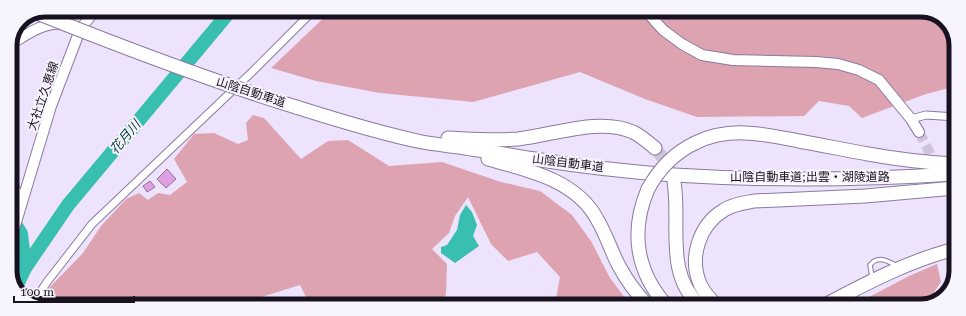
<svg xmlns="http://www.w3.org/2000/svg" width="966" height="316" font-family="'Roboto Serif','Noto Sans JP',serif">
	<style>
		.green { fill: #dda3b0 }
		.water { fill: #39bfb0 }
		.lines { fill: none; stroke-linecap: round; stroke-linejoin: round }
		.river { stroke: #39bfb0; stroke-width: 14 }
		.building { fill: #dfa0e3; stroke: #8e7090 }
		.secondary-tunnel { stroke: #cec4dc; stroke-width: 10; stroke-dasharray: 10 5; stroke-linecap: butt }
		.highway-tunnel { stroke: #cec4dc; stroke-width: 13; stroke-dasharray: 13 6; stroke-linecap: butt }
		.lane-casing { stroke: #8a7aa0; stroke-width: 5.5 }
		.street-casing { stroke: #8a7aa0; stroke-width: 9 }
		.secondary-casing { stroke: #8a7aa0; stroke-width: 12 }
		.highway-casing { stroke: #8a7aa0; stroke-width: 15 }
		.lane { stroke: #fff; stroke-width: 3.5 }
		.street { stroke: #fff; stroke-width: 7 }
		.secondary { stroke: #fff; stroke-width: 10 }
		.highway { stroke: #fff; stroke-width: 13 }
		.highway-bridge-casing { stroke: #8a7aa0; stroke-width: 15; stroke-linecap: butt }
		.highway-bridge { stroke: #fff; stroke-width: 13 }
		.labels { text-anchor: middle; dominant-baseline: central; stroke-width: 4; stroke-linejoin: round; paint-order: stroke }
		.street-label { font-size: 12px; fill: #181220; stroke: #f8f4fd }
		.water-label { font-size: 13px; font-style: italic; fill: #013f39; stroke: #f8f4fd }
		.rim { fill: none; stroke: #181220; stroke-width: 5 }
	</style>
	<rect width="100%" height="100%" fill="#eee3fd"/>
	<g class="green">
		<polygon points="332,10 930,11 947,22 956,43 956,86 926,94 862,118 849,106 819,101 804,116 697,117 645,99 580,72 473,102 380,93 316,81 271,68"/>
		<polygon points="253,115 264,118 301,159 328,141 348,140 389,166 442,162 501,182 540,191 572,215 591,241 610,278 631,306 553,305 555,304 560,277 537,252 508,261 491,244 468,197 455,216 449,233 432,249 447,264 446,294 441,305 310,305 300,285 255,299 239,305 39,305 50,287 83,253 101,226 126,199 139,193 148,200 158,193 170,195 187,182 174,159 194,134 214,133 238,144 248,140 246,123"/>
		<polygon points="937,264 941,282 925,305 921,306 852,306 909,276"/>
	</g>
	<polygon class="water" points="466,205 472,212 477,225 473,236 479,246 455,263 441,253 441,247 447,245 457,230 460,215"/>
	<g class="lines">
		<g class="river">
			<polyline points="10,216 21,234 25,268"/>
			<polyline points="16,287 25,268 68,205 231,10"/>
		</g>
	</g>
	<g class="building">
		<polygon points="167,169 176,179 166,188 157,179"/>
		<polygon points="150,181 155,187 147,192 143,186"/>
	</g>
	<g class="lines">
		<polyline class="secondary-tunnel" points="919,132 955,202"/>
		<polyline class="highway-tunnel" points="655,148 663,158 671,174"/>
		<g class="lane-casing">
			<path id="lane" d="M872 277 870 265C878 255 888 261 897 266"/>
		</g>
		<g class="street-casing">
			<g id="street">
				<polyline points="911,119 926,115 956,117"/>
				<polyline points="10,180 23,200"/>
				<polyline points="33,303 47,282 92,224 252,72 314,10"/>
			</g>
		</g>
		<g class="secondary-casing">
			<g id="secondary">
				<polyline points="646,11 663,30 682,44 702,55 733,60 816,62 838,64 859,70 879,80 911,119 919,132"/>
				<path d="M11 44C26 35 43 22 62 24"/>
				<polyline points="10,242 51,106 80,30 95,10"/>
			</g>
		</g>
		<g class="highway-casing">
			<g id="highway">
				<path d="M296 107C337 120 379 133 422 142 438 145 455 146 471 149 495 152 518 157 541 160 585 167 630 172 674 175 768 181 861 180 955 174"/>
				<path d="M448 138C471 139 495 141 518 139 553 135 600 117 633 132 641 136 648 142 655 148"/>
				<path d="M695 143C729 126 764 134 799 141 822 145 845 150 868 154 896 159 926 163 955 164"/>
				<path d="M488 159C528 170 576 180 597 219 606 234 611 251 619 266 627 281 636 293 648 306"/>
				<path d="M674 182C681 223 664 273 700 306"/>
				<path d="M648 189C630 231 636 272 667 306"/>
				<path d="M717 306C711 300 705 294 701 286 688 259 699 225 724 210 733 204 744 203 754 201L865 196 955 188"/>
				<path d="M823 306C865 284 908 261 955 249"/>
			</g>
		</g>
		<use href="#lane" class="lane"/>
		<use href="#street" class="street"/>
		<use href="#secondary" class="secondary"/>
		<use href="#highway" class="highway"/>
		<g class="highway-bridge-casing">
			<g id="highway-bridge">
				<path d="M37 13C122 47 208 80 296 107"/>
				<path d="M648 189C659 169 674 153 695 143"/>
			</g>
		</g>
		<use href="#highway-bridge" class="highway-bridge"/>
	</g>
	<g class="labels">
		<g class="street-label">
			<text transform="translate(251 92) rotate(18)">山陰自動車道</text>
			<text transform="translate(43 96) rotate(-71)">大社立久恵線</text>
			<text transform="translate(568 163) rotate(7)">山陰自動車道</text>
			<text x="810" y="177">山陰自動車道;出雲・湖陵道路</text>
		</g>
		<g class="water-label">
			<text transform="translate(125 137) rotate(-50)">花月川</text>
		</g>
	</g>
	<path d="M0 0H966V316H0ZM45 17H921A28 28 0 0 1 949 45V271A28 28 0 0 1 921 299H45A28 28 0 0 1 17 271V45A28 28 0 0 1 45 17Z" fill="#f8f4fd" fill-rule="evenodd"/>
	<path class="rim" d="M45 17H921A28 28 0 0 1 949 45V271A28 28 0 0 1 921 299H45A28 28 0 0 1 17 271V45A28 28 0 0 1 45 17Z"/>
	<path d="M14 296v6h120v-6" fill="none" stroke="#181220" stroke-width="2"/>
	<text x="20" y="296" font-size="12" fill="#181220" stroke="#f8f4fd" stroke-width="3" paint-order="stroke">100 m</text>
</svg>
